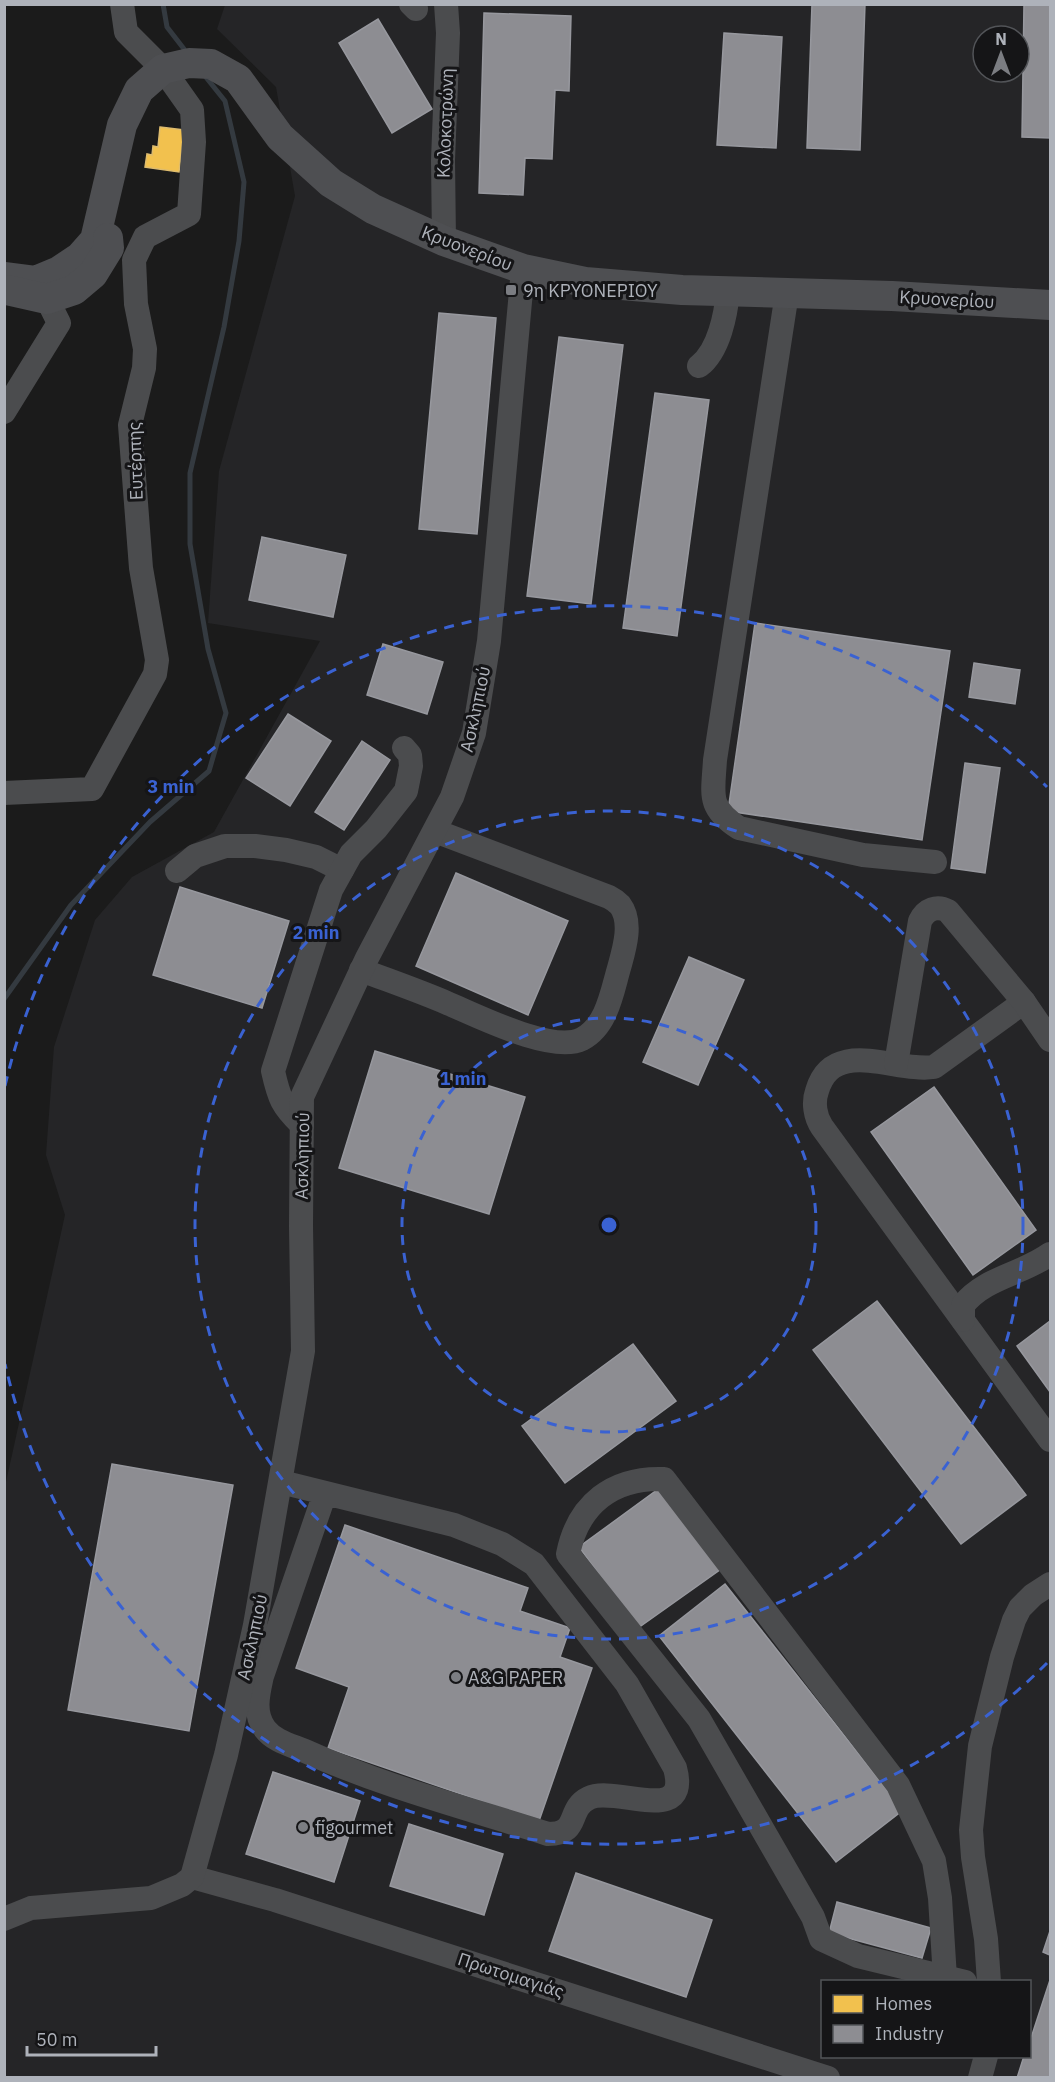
<svg xmlns="http://www.w3.org/2000/svg" width="1055" height="2082" font-family="'IBM Plex Sans',sans-serif">
	<style>
		.built { fill: #252527; fill-rule: evenodd }
		.homes { fill: #f2c14e; stroke: #debc6e; stroke-width: 1.5 }
		.industry { fill: #8d8d92; stroke: #97989e; stroke-width: 1.5 }
		.lines { fill: none; stroke-linecap: round; stroke-linejoin: round }
		.stream { stroke: #343a40; stroke-width: 5 }
		.minor { stroke: #4b4c4e; stroke-width: 24 }
		.major { stroke: #4e4f52; stroke-width: 30 }
		.ring { fill: none; stroke: #3a62d2; stroke-width: 3; stroke-dasharray: 10 8 }
		.poi-dot { fill: #7b7d82; stroke: #151517; stroke-width: 2 }
		.labels { text-anchor: middle; dominant-baseline: central; stroke-width: 6; stroke-linejoin: round; paint-order: stroke }
		.street-label { font-size: 18px; fill: #aeb2ba; stroke: #151517 }
		.poi-label { font-size: 18px; fill: #aeb2ba; stroke: #151517; text-anchor: start }
		.centre { fill: #3a62d2; stroke: #151517; stroke-width: 3 }
		.ring-label { font-size: 18px; text-anchor: middle; font-weight: bold; fill: #3a62d2; stroke: #151517; stroke-width: 6; stroke-linejoin: round; paint-order: stroke }
	</style>
	<rect width="100%" height="100%" fill="#1b1b1b"/>
	<path class="built" d="M225 5H1050V2077L5 2078 4 1491 65 1215 46 1155 54 1047 95 920 132 877 214 832 320 641 208 623 219 471 295 196 276 87 217 29ZM983 36H1019V72H983ZM822 1982H1030V2056H822Z"/>
	<polygon class="homes" points="160,127 184,130 179,172 145,167 147,154 152,155 153,146 158,147"/>
	<g class="industry">
		<polygon points="812,4 865,4 860,150 807,148"/>
		<polygon points="1024,4 1050,4 1050,138 1022,137"/>
		<polygon points="484,13 571,16 569,91 555,90 552,159 525,158 523,195 479,193"/>
		<polygon points="378,19 432,109 392,133 339,43"/>
		<polygon points="724,33 782,37 776,148 717,145"/>
		<polygon points="439,313 496,318 477,534 419,529"/>
		<polygon points="559,337 623,345 591,604 527,596"/>
		<polygon points="655,393 709,400 677,636 623,628"/>
		<polygon points="262,537 346,555 333,617 249,600"/>
		<polygon points="755,623 950,651 922,840 728,811"/>
		<polygon points="383,644 443,662 427,714 367,695"/>
		<polygon points="974,663 1020,670 1015,704 969,697"/>
		<polygon points="288,714 331,741 290,806 246,778"/>
		<polygon points="362,741 390,760 344,830 315,812"/>
		<polygon points="965,763 1000,768 985,873 951,868"/>
		<polygon points="456,873 568,921 528,1015 416,966"/>
		<polygon points="180,887 289,921 262,1008 153,975"/>
		<polygon points="689,957 744,980 698,1085 643,1062"/>
		<polygon points="375,1051 525,1097 489,1214 339,1168"/>
		<polygon points="934,1087 1036,1230 973,1275 871,1132"/>
		<polygon points="877,1301 1026,1495 961,1544 813,1350"/>
		<polygon points="1050,1321 1050,1392 1017,1346"/>
		<polygon points="633,1344 676,1401 565,1483 522,1426"/>
		<polygon points="112,1464 233,1485 189,1731 68,1710"/>
		<polygon points="661,1487 721,1569 638,1628 579,1547"/>
		<polygon points="345,1525 528,1588 520,1611 570,1628 560,1657 592,1668 539,1821 328,1748 349,1687 296,1668"/>
		<polygon points="725,1584 903,1810 836,1862 659,1636"/>
		<polygon points="273,1772 360,1801 334,1882 246,1854"/>
		<polygon points="409,1824 503,1854 484,1915 390,1886"/>
		<polygon points="576,1873 712,1920 686,1997 549,1951"/>
		<polygon points="837,1902 931,1928 922,1958 829,1933"/>
		<polygon points="1050,1931 1050,1955 1043,1952"/>
		<polygon points="1050,1980 1050,2078 1017,2078 1024,2056 1030,2056 1030,2041"/>
	</g>
	<g class="lines">
		<g class="stream">
			<polyline points="163,4 167,27 184,49"/>
			<polyline points="4,999 71,905 150,822 209,771 226,713 208,649 190,544 190,473 224,327 239,241 244,182 225,101 205,76"/>
		</g>
		<g class="minor">
			<polyline points="411,4 416,9"/>
			<polyline points="444,241 443,160 448,33 446,4"/>
			<path d="M787 293 715 760C713 795 707 807 739 828L863 855 935 862"/>
			<path d="M699 366C719 351 726 314 728 291"/>
			<polyline points="4,412 59,323 47,299"/>
			<polyline points="4,793 92,789 155,674 157,660 141,568 130,425 144,368 145,349 136,304 134,260 145,237 189,214 194,142 192,110 163,69 126,32 122,4"/>
			<polyline points="177,871 195,856 225,846 255,846 286,850 316,857 342,870"/>
			<path d="M361 970C390 981 419 991 447 1003 476 1015 552 1054 582 1039 607 1026 612 992 619 968 624 950 633 922 620 905 617 902 613 899 609 897L435 831"/>
			<path d="M1024 1002 934 1067C896 1073 833 1036 817 1091 813 1102 815 1117 822 1127L1050 1440"/>
			<path d="M896 1064 920 921C926 909 937 905 948 911L1024 1002 1050 1040"/>
			<path d="M302 1125C282 1106 279 1098 273 1071L331 890 351 854 376 829 406 791 411 766 410 755 404 748"/>
			<path d="M963 1320V1305C985 1277 1023 1274 1050 1254"/>
			<path d="M281 1482 454 1525 502 1544 534 1564 627 1684 675 1768C691 1827 615 1785 589 1798 566 1809 581 1834 548 1834 467 1808 382 1786 305 1751 291 1745 274 1741 265 1729 253 1713 258 1694 262 1676L325 1493"/>
			<polyline points="192,1877 275,1900 828,2078"/>
			<polyline points="4,1919 31,1908 151,1898 182,1885 192,1877 226,1755 255,1625 303,1351 301,1226 302,1097 367,958 452,797 474,733 489,641 523,269"/>
			<path d="M945 1978 940 1898 934 1861 898 1785 664 1479C613 1477 578 1504 568 1554L699 1719 813 1917 821 1939 858 1956 965 1982"/>
			<polyline points="989,1982 986,1939 973,1857 971,1830 980,1746 1002,1657 1014,1620 1020,1608 1033,1595 1050,1584"/>
			<polyline points="980,2078 986,2056"/>
		</g>
		<g class="major">
			<polyline points="4,277 35,281 59,271 80,257 95,240 122,125 139,90 163,69 189,63 211,64 238,79 280,137 331,183 373,209 444,241 523,269 585,282 682,290 892,296 1050,305"/>
			<polyline points="7,290 47,299 74,290 93,274 109,248 108,238"/>
		</g>
	</g>
	<g class="ring">
		<circle cx="609" cy="1225" r="207"/>
		<circle cx="609" cy="1225" r="414"/>
		<path d="M1047 1663A620 620 0 0 1 5 1364M5 1086A620 620 0 0 1 1047 787"/>
	</g>
	<g class="poi-dot">
		<rect x="505" y="284" width="12" height="12" rx="3"/>
		<circle cx="456" cy="1677" r="6"/>
		<circle cx="303" cy="1827" r="6"/>
	</g>
	<g class="labels">
		<g class="street-label">
			<text transform="translate(445 123) rotate(-88)">Κολοκοτρώνη</text>
			<text transform="translate(467 248) rotate(21)">Κρυονερίου</text>
			<text transform="translate(947 299) rotate(3)">Κρυονερίου</text>
			<text transform="translate(135 461) rotate(-92)">Ευτέρπης</text>
			<text transform="translate(475 709) rotate(-78)">Ασκληπιού</text>
			<text transform="translate(302 1156) rotate(-89)">Ασκληπιού</text>
			<text transform="translate(252 1637) rotate(-78)">Ασκληπιού</text>
			<text transform="translate(511 1975) rotate(18)">Πρωτομαγιάς</text>
		</g>
		<g class="poi-label">
			<text x="523" y="290">9η ΚΡΥΟΝΕΡΙΟΥ</text>
			<text x="468" y="1677">A&amp;G PAPER</text>
			<text x="315" y="1827">figourmet</text>
		</g>
	</g>
	<circle cx="609" cy="1225" r="9" class="centre"/>
	<g class="ring-label">
		<text x="171" y="793">3 min</text>
		<text x="316" y="939">2 min</text>
		<text x="463" y="1085">1 min</text>
	</g>
	<rect width="1055" height="2082" fill="none" stroke="#aeb2ba" stroke-width="12"/>
	<rect x="821" y="1980" width="210" height="78" fill="#151517" stroke="#525458" stroke-width="1.5"/>
	<rect x="833" y="1995" width="30" height="18" fill="#f2c14e" stroke="#525458" stroke-width="1.5"/>
	<text x="875" y="2010" font-size="18" fill="#aeb2ba">Homes</text>
	<rect x="833" y="2025" width="30" height="18" fill="#8d8d92" stroke="#525458" stroke-width="1.5"/>
	<text x="875" y="2040" font-size="18" fill="#aeb2ba">Industry</text>
	<g transform="translate(1001 54)"><circle r="28" fill="#151517" stroke="#525458" stroke-width="1.5"/>
	<path d="M0-4.5L10 22L0 15L-10 22Z" fill="#7b7d82"/>
	<text y="-9" font-size="16" font-weight="bold" text-anchor="middle" fill="#aeb2ba">N</text>
	</g>
	<path d="M27 2046v9h129v-9" fill="none" stroke="#aeb2ba" stroke-width="3"/>
	<text x="36" y="2046" font-size="18" fill="#aeb2ba" stroke="#151517" stroke-width="4.5" paint-order="stroke">50 m</text>
</svg>
